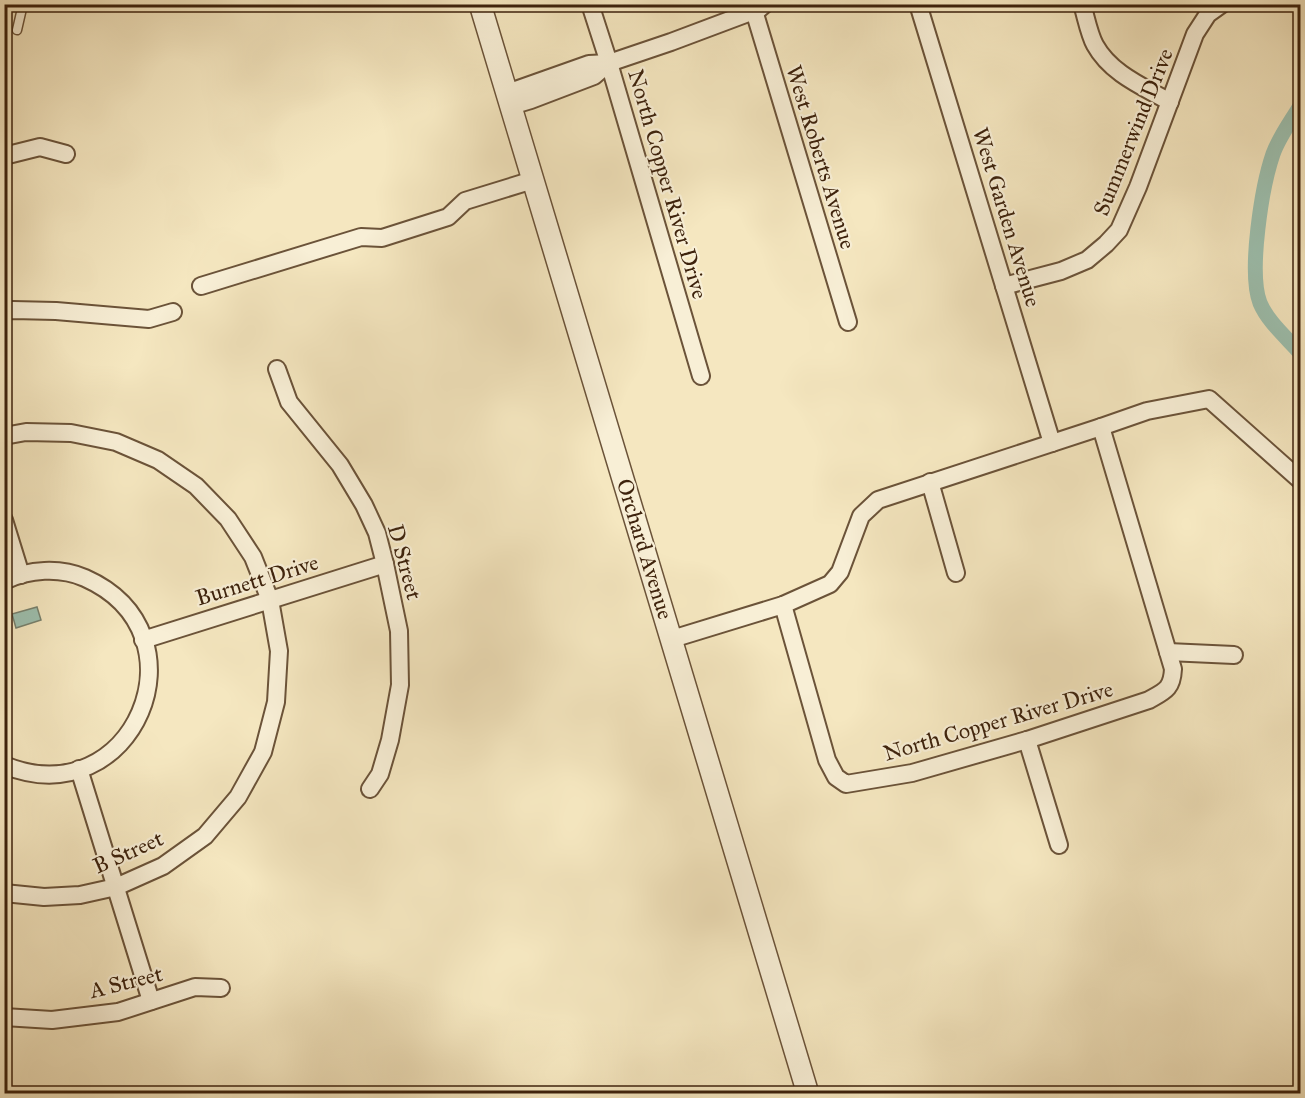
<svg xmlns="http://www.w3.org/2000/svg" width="1305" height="1098" font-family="'IM FELL Great Primer',serif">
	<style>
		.water { fill: #9dc0af; stroke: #77816e; stroke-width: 1.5 }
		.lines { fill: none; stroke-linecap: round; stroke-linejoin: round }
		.canal { stroke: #9dc0af; stroke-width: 15 }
		.service-casing { stroke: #6b5339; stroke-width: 11 }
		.minor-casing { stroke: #6b5339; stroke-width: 20 }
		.tertiary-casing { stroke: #6b5339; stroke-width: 24 }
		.service { stroke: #f8efd6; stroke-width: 8 }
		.minor { stroke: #f8efd6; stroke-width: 16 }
		.tertiary { stroke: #f8efd6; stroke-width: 21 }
		.labels { text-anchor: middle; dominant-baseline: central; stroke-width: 4.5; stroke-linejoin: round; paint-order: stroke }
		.street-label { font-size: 22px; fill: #3d220c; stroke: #f8efd6 }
	</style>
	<rect width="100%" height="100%" fill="#f5e7c0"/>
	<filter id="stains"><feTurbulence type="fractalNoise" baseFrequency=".00333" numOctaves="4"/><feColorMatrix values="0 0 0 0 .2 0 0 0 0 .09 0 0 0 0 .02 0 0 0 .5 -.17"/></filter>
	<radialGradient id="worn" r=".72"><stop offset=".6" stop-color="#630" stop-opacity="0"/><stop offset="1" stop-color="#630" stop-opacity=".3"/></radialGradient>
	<polygon class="water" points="37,607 41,620 16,628 12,614"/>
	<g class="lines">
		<path class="canal" d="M1300 106C1291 121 1279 137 1273 154 1262 186 1248 272 1260 303 1268 322 1287 338 1300 353"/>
		<g class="service-casing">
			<polyline id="service" points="17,30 23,4"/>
		</g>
		<g class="minor-casing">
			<g id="minor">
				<polyline points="590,4 609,63 701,376"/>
				<polyline points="752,4 848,322"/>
				<polyline points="918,4 1052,443"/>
				<path d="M1082 4C1086 17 1089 34 1095 45 1111 74 1144 87 1170 102"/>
				<polyline points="507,93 589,64 609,63 671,42 759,9 765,4"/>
				<polyline points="511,106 531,100 594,76 609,63"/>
				<polyline points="4,156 40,147 66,154"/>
				<polyline points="201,286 361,237 382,238 448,217 465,201 533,180"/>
				<polyline points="1004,286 1061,271 1087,260 1106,244 1119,230 1138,187 1195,34 1208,14 1222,4"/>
				<polyline points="4,311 13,310 56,311 149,319 173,312"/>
				<polyline points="277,369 289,402 340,465 364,505 377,533 385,564 399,631 400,685 390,740 380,774 370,789"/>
				<polyline points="4,436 26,432 71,433 116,442 158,460 196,486 228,519 253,557 270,600 279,651 276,702 263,752 238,797 205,836 163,866 116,887 80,895 44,897 4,893"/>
				<polyline points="930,482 956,573"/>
				<polyline points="4,520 21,575"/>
				<path d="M4 581C29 569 60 567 85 578 211 634 133 818 4 765"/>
				<path d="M783 605 827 760 836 777 846 784 912 773 1027 740 1149 700C1165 691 1172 689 1173 669L1101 427"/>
				<polyline points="672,639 783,605 830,584 840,572 861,516 878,500 1101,427 1147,411 1209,399 1300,480"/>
				<polyline points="143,640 385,564"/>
				<polyline points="1168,652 1234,655"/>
				<polyline points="1027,740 1059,845"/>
				<polyline points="79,769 151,1001"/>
				<polyline points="4,1017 52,1020 118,1012 195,987 221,988"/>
			</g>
		</g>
		<g class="tertiary-casing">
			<polyline id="tertiary" points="480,4 808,1094"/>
		</g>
		<use href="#service" class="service"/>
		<use href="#minor" class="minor"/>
		<use href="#tertiary" class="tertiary"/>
	</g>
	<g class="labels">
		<g class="street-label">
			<text transform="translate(1133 132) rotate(-68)">Summerwind Drive</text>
			<text transform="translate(821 157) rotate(73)">West Roberts Avenue</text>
			<text transform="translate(668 184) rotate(74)">North Copper River Drive</text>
			<text transform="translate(1007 217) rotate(73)">West Garden Avenue</text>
			<text transform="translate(645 549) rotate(73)">Orchard Avenue</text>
			<text transform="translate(405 562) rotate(75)">D Street</text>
			<text transform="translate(257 580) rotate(-17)">Burnett Drive</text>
			<text transform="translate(998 721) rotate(-16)">North Copper River Drive</text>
			<text transform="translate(128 852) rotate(-24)">B Street</text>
			<text transform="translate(126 982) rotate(-14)">A Street</text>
		</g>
	</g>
	<rect width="1305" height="1098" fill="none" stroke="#f5e7c0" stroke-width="24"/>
	<rect x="6" y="6" width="1293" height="1086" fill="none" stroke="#3d220c" stroke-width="3"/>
	<rect x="12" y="12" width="1281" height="1074" fill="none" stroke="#3d220c" stroke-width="1.5"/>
	<rect width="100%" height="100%" filter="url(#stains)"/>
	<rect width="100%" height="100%" fill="url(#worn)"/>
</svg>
